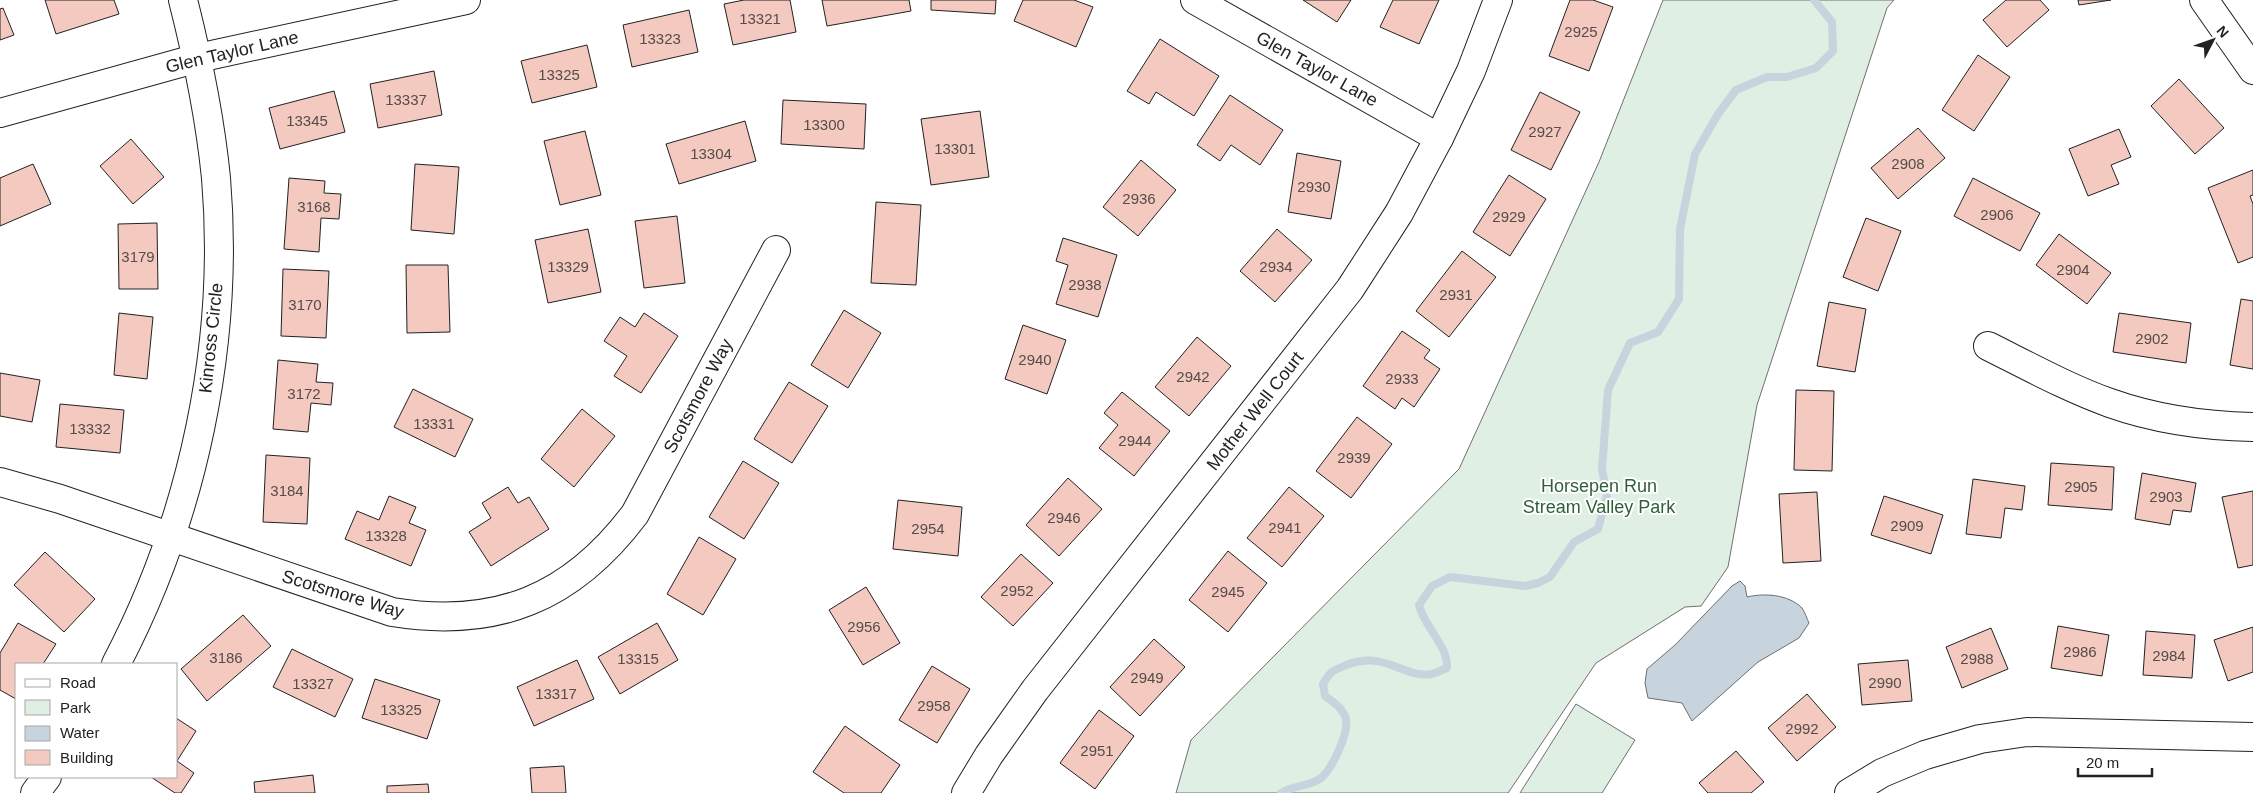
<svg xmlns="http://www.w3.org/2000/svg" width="2253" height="793" font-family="Helvetica,sans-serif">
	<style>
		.green { fill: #e0efe3; stroke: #6f6f6f }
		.water { fill: #c7d3dd; stroke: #6f6f6f }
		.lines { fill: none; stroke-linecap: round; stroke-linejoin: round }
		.stream { stroke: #c7d3dd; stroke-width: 8 }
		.building { fill: #f3c9c0; stroke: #222 }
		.minor-casing { stroke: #222; stroke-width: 30 }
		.minor { stroke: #fff; stroke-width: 28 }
		.labels { text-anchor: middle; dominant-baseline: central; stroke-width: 4; stroke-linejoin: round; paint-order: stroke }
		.number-label { font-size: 15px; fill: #564c4a }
		.street-label { font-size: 18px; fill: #222; stroke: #fff }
		.park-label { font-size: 18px; fill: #2f5e38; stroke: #fff }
	</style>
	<rect width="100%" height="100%" fill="#fff"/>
	<g class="green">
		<polygon points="1663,0 1894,0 1887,8 1757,405 1728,567 1701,606 1685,607 1596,663 1508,793 1176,793 1191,740 1459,469 1599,162"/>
		<polygon points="1576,704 1635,740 1602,793 1520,793"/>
	</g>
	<path class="water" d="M1740 581 1745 586 1747 597C1764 593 1788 594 1802 608 1805 612 1807 619 1809 623L1799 638 1758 662 1692 721 1682 703 1648 698 1645 683 1647 669 1675 645 1732 586Z"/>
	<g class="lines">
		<path class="stream" d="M1281 793C1293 785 1309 787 1321 778 1332 769 1349 733 1346 719 1343 708 1333 702 1325 696L1323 684C1331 670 1334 670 1349 664 1387 651 1404 679 1432 674 1437 673 1442 670 1447 668 1448 645 1424 627 1419 605L1432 586 1450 577 1525 586 1538 583 1550 577 1574 542 1598 529 1607 496 1602 469 1608 390 1630 343 1658 332 1679 299 1680 229 1695 154 1718 114 1736 90 1767 77H1787L1816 68 1833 51 1832 22 1814 0"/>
	</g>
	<g class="building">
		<polygon points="45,0 114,0 119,14 56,34"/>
		<polygon points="744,0 790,0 796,32 733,45 724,4"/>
		<polygon points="822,0 909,0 911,11 827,26"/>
		<polygon points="931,0 996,0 995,14 931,10"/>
		<polygon points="1023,0 1074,0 1093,7 1076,47 1014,21"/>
		<polygon points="1303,0 1351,0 1337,22"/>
		<polygon points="1393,0 1439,0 1419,44 1380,27"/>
		<polygon points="1570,0 1593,0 1613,7 1589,71 1549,56"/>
		<polygon points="2006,0 2040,0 2049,10 2007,47 1983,20"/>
		<polygon points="2078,0 2111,0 2079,5"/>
		<polygon points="3,8 14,35 0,40 0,9"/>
		<polygon points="689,10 698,52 632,67 623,25"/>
		<polygon points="1160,39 1219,76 1194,116 1156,92 1149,104 1127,91"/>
		<polygon points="587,45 597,87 532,103 521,61"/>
		<polygon points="1978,55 2010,77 1974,131 1942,110"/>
		<polygon points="434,71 442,115 378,128 370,84"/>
		<polygon points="2179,79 2224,128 2195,154 2151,106"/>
		<polygon points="334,91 345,132 280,149 269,108"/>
		<polygon points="1540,92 1580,112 1551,170 1511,150"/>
		<polygon points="1230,95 1283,130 1260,165 1231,145 1220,161 1197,145"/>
		<polygon points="783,100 866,104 864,149 781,144"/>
		<polygon points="980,111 989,177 931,185 921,119"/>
		<polygon points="745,121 756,161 679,184 666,144"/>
		<polygon points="1918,128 1945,158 1898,199 1871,168"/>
		<polygon points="2119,129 2131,157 2111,165 2119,184 2088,196 2069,149"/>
		<polygon points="585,131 601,195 560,205 544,141"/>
		<polygon points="131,139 164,177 133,204 100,166"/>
		<polygon points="1297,153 1341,161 1331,219 1288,212"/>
		<polygon points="1141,160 1176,190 1138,236 1103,207"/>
		<polygon points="33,164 51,204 0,226 0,178"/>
		<polygon points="415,164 459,167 454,234 411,230"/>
		<polygon points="2253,170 2253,195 2250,196 2253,204 2253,257 2238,263 2208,188"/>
		<polygon points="1509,175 1546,199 1510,256 1473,232"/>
		<polygon points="289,178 325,181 324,193 341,194 339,219 321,218 319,252 284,249"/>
		<polygon points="1973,178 2040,213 2020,251 1954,216"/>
		<polygon points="876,202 921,205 916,285 871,283"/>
		<polygon points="677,216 685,283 644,288 635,221"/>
		<polygon points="1866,218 1901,231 1878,291 1843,277"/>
		<polygon points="157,223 158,289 119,289 118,224"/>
		<polygon points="588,229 601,292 548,303 535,240"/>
		<polygon points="1277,229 1312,260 1275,302 1240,271"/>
		<polygon points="2059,234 2111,273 2087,304 2036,265"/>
		<polygon points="1063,238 1117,255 1098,317 1056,304 1068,265 1056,261"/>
		<polygon points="1462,251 1496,277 1449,337 1416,311"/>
		<polygon points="406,265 448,265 450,332 407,333"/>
		<polygon points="283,269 329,271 326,338 281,336"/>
		<polygon points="2241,299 2253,301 2253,369 2230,365"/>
		<polygon points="1829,302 1866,309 1855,372 1817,366"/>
		<polygon points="844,310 881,333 848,388 811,365"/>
		<polygon points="119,313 153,317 147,379 114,375"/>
		<polygon points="644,313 678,336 641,393 614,376 627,356 604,341 620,317 635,327"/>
		<polygon points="2119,313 2191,323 2186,363 2113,352"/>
		<polygon points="1023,325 1066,340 1047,394 1005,379"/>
		<polygon points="1402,331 1430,350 1424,358 1440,369 1414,407 1402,398 1395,409 1363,386"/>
		<polygon points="1197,337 1231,366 1189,416 1155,387"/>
		<polygon points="278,360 318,364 316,382 333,383 331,405 311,403 308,432 273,429"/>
		<polygon points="0,373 40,380 32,422 0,416"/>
		<polygon points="789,382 828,406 792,463 754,439"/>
		<polygon points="413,389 473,419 455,457 394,427"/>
		<polygon points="1796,390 1834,391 1832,471 1794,470"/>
		<polygon points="1122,392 1170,431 1134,476 1099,448 1118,425 1104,413"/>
		<polygon points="60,404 124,410 120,453 56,447"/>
		<polygon points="582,409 615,436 574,487 541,459"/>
		<polygon points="1357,417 1392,444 1351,498 1316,471"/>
		<polygon points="266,455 310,458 307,524 263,522"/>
		<polygon points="743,461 779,483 744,539 709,517"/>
		<polygon points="2051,463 2114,467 2112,510 2048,505"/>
		<polygon points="2142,473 2196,483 2191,512 2173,510 2170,525 2135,519"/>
		<polygon points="1068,478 1102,509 1059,556 1026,525"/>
		<polygon points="1973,479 2025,486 2022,510 2005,508 2001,538 1966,534"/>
		<polygon points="508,487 518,503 529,497 549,529 491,566 469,532 491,518 482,503"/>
		<polygon points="1289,487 1324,516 1282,567 1247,538"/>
		<polygon points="2253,491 2253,565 2238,568 2222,497"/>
		<polygon points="1817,492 1821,561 1783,563 1779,494"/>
		<polygon points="389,496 416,507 409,523 426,530 411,566 345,539 357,511 379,520"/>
		<polygon points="1884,496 1943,515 1931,554 1871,535"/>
		<polygon points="898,500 962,507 958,556 893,549"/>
		<polygon points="699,537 736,559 703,615 667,594"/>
		<polygon points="1228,551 1267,583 1228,632 1189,600"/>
		<polygon points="45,552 95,599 64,632 14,585"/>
		<polygon points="1021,554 1053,583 1013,626 981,597"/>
		<polygon points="866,587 900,643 863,665 829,610"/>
		<polygon points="243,615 271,646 207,701 181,669"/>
		<polygon points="18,623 56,644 43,664 16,664 16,699 0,690 0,653"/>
		<polygon points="657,623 678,660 620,694 598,657"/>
		<polygon points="2058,626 2109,635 2102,676 2051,668"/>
		<polygon points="2253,627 2253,672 2228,681 2214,640"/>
		<polygon points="1991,628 2008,669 1962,688 1946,647"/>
		<polygon points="2146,631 2195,635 2192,678 2143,675"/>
		<polygon points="1154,639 1185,667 1140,716 1110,687"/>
		<polygon points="292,649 353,679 335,717 273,687"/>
		<polygon points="577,660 594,699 534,726 517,687"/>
		<polygon points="1908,660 1912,701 1862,705 1858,664"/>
		<polygon points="932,666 970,689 937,743 899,720"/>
		<polygon points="375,679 440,700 427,739 362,718"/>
		<polygon points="1807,694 1836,727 1797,761 1768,728"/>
		<polygon points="1099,710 1134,736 1095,789 1060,763"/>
		<polygon points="176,718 196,731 177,761 194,773 181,793 175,793 151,777 176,777"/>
		<polygon points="845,726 900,765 881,793 844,793 813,772"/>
		<polygon points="1736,751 1764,782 1751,793 1708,793 1699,783"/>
		<polygon points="564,766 566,793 532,793 530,768"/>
		<polygon points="313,775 315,793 255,793 254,782"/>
		<polygon points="428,784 429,793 387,793 387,786"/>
	</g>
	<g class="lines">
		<g class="minor-casing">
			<g id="minor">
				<polyline points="1195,0 1439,138"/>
				<polyline points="2204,0 2253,70"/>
				<polyline points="0,113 198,58 466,0"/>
				<path d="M1988 346C2028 366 2068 388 2110 403 2155 419 2205 426 2253 427"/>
				<path d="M0 482 60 499 392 612C497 629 572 598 635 514L776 250"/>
				<path d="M116 664C193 517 230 344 216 178 210 118 198 59 183 0"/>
				<polyline points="35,793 47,777"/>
				<polyline points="966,793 989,755 1035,690 1350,289 1399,213 1439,138 1471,71 1498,0"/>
				<polyline points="1849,793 1882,773 1925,755 1980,739 2027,732 2253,737"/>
			</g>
		</g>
		<use href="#minor" class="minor"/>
	</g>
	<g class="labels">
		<g class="number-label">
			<text x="760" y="18">13321</text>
			<text x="1581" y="31">2925</text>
			<text x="660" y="38">13323</text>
			<text x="559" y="74">13325</text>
			<text x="406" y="99">13337</text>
			<text x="307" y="120">13345</text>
			<text x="824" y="124">13300</text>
			<text x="1545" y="131">2927</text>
			<text x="955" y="148">13301</text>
			<text x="711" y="153">13304</text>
			<text x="1908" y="163">2908</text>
			<text x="1314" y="186">2930</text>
			<text x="1139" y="198">2936</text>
			<text x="314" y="206">3168</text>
			<text x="1997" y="214">2906</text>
			<text x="1509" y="216">2929</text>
			<text x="138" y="256">3179</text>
			<text x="568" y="266">13329</text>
			<text x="1276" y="266">2934</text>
			<text x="2073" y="269">2904</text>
			<text x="1085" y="284">2938</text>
			<text x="1456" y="294">2931</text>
			<text x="305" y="304">3170</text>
			<text x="2152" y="338">2902</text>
			<text x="1035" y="359">2940</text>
			<text x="1193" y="376">2942</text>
			<text x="1402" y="378">2933</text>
			<text x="304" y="393">3172</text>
			<text x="434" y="423">13331</text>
			<text x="90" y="428">13332</text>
			<text x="1135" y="440">2944</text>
			<text x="1354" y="457">2939</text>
			<text x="2081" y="486">2905</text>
			<text x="287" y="490">3184</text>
			<text x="2166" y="496">2903</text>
			<text x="1064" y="517">2946</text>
			<text x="1907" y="525">2909</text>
			<text x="1285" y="527">2941</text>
			<text x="928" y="528">2954</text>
			<text x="386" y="535">13328</text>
			<text x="1017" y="590">2952</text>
			<text x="1228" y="591">2945</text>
			<text x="864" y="626">2956</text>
			<text x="2080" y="651">2986</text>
			<text x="2169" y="655">2984</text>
			<text x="226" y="657">3186</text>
			<text x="638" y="658">13315</text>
			<text x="1977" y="658">2988</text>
			<text x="1147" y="677">2949</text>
			<text x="1885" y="682">2990</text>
			<text x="313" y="683">13327</text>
			<text x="556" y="693">13317</text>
			<text x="934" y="705">2958</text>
			<text x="401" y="709">13325</text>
			<text x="1802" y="728">2992</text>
			<text x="1097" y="750">2951</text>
		</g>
		<g class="street-label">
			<text transform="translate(232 52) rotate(-13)">Glen Taylor Lane</text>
			<text transform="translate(1317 69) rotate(29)">Glen Taylor Lane</text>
			<text transform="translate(211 338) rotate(-84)">Kinross Circle</text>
			<text transform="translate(698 396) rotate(-62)">Scotsmore Way</text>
			<text transform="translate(1255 411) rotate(-52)">Mother Well Court</text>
			<text transform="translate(343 594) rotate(17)">Scotsmore Way</text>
		</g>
		<g class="park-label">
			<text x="1599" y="486">Horsepen Run<tspan x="1599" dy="21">Stream Valley Park</tspan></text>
		</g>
	</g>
	<rect x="15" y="663" width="162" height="115" fill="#ffffff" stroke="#a7a7a7"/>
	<rect x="25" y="679" width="25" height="8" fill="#ffffff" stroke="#a7a7a7"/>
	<text x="60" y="688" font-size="15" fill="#222222">Road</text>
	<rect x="25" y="700" width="25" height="15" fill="#e0efe3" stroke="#a7a7a7"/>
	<text x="60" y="713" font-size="15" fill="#222222">Park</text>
	<rect x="25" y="726" width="25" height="15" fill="#c7d3dd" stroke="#a7a7a7"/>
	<text x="60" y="738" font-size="15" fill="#222222">Water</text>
	<rect x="25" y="750" width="25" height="15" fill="#f3c9c0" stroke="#a7a7a7"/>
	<text x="60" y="763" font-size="15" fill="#222222">Building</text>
	<g transform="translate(2213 40) rotate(49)" stroke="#ffffff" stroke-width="4" paint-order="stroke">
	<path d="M0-4L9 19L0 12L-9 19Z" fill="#222222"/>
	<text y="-8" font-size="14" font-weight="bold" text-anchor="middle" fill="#222222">N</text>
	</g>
	<path d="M2078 768v8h74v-8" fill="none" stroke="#222222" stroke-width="2.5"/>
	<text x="2086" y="768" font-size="15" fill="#222222" stroke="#ffffff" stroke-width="4" paint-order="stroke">20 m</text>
</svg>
